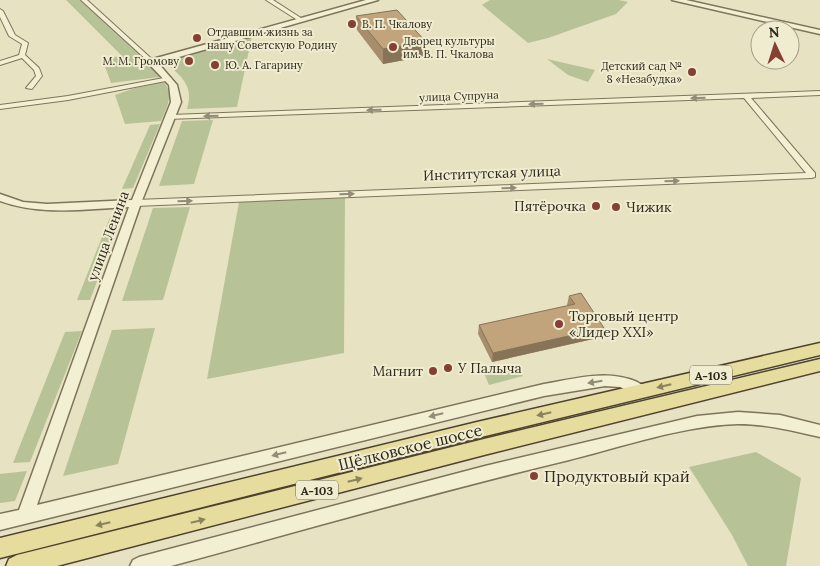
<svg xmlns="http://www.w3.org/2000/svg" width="820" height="566" font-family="Lora,serif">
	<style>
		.green { fill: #b7c397 }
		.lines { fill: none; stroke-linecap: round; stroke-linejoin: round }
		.minor-casing { stroke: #7e745b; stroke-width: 2 }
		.tertiary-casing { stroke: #7e745b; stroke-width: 3 }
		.primary-casing { stroke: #4d422f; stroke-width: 3 }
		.minor { fill: #f3efd3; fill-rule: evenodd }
		.tertiary { fill: #f3efd3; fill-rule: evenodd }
		.primary { fill: #e6dc9d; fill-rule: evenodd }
		.wall { fill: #a68d6b }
		.shaded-wall { fill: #877357 }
		.building { fill: #c1a47c; stroke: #877357 }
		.oneway { fill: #928c78 }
		.oneway2 { fill: #8b835e }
		.poi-dot { fill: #854033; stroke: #f0ecd0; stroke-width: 2 }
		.labels { text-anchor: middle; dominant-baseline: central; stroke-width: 4; stroke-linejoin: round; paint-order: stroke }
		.far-poi-label { font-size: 11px; fill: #302a1e; stroke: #f0ecd0; text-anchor: start }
		.far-street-label { font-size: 11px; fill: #302a1e; stroke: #f0ecd0 }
		.shield { fill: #f0ecd0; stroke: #6a6453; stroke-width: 1 }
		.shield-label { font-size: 12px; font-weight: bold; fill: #302a1e }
		.street-label { font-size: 14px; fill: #302a1e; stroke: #f0ecd0 }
		.poi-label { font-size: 14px; fill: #302a1e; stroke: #f0ecd0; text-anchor: start }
		.near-street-label { font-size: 16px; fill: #302a1e; stroke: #f0ecd0 }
		.near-poi-label { font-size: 16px; fill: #302a1e; stroke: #f0ecd0; text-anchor: start }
	</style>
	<rect width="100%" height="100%" fill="#e7e2c2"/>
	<g class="green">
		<polygon points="66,0 80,0 149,62 160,77 111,83 103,61 121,55"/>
		<polygon points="490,0 619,0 628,2 616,14 548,38 528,43 482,5"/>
		<path d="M252 36 237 107 187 109C195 84 179 75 163 60Z"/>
		<polygon points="547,59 595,70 588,82 568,75"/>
		<path d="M164 82C174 96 167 107 161 121L125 124 115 95 135 88Z"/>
		<polygon points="213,120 194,184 159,186 182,121"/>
		<polygon points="160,124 133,188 122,189 150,125"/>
		<polygon points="345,198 344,353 207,379 239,202"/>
		<polygon points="190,207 163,300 122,301 153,208"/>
		<polygon points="122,216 90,300 77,300 110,217"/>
		<polygon points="155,328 118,464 63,476 112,330"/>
		<polygon points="82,331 30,462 13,463 65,332"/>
		<polygon points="518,365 523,376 489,385 484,373"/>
		<polygon points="756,452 801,478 786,566 748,566 732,535 689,467"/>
		<polygon points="27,471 15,501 0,503 0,474"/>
	</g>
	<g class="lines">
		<g class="minor-casing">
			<g id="minor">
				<polygon points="81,0 87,0 154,61 154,63 150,63"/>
				<polygon points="266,0 273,0 304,20 299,21"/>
				<polygon points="0,9 3,11 15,35 28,43 25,55 39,68 42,76 32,89 26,88 36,76 34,70 22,58 0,65 0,61 19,55 22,44 9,36 0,17"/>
				<polygon points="169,77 172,79 171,80 68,100 0,109 0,105 68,96"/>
				<polygon points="820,91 820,95 751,98 815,173 815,177 812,178 136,206 132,203 136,200 806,173 744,98 168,119 168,115 171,115"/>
			</g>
		</g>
		<g class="tertiary-casing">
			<g id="tertiary">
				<path d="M366 0H378L158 63 177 85 181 102 141 203 37 505 544 384C575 379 607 369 637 382 642 385 647 386 649 391L647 395 642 397 620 387 605 386 544 396 0 530V514L19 510 129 207C86 209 41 216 0 201V194L23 202 47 204 132 200 171 102 169 85 149 64V60Z"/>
				<polygon points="672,0 686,0 820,30 820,34"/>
				<path d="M738 412 780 415 820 425V437C793 431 766 424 738 424 686 425 621 447 569 460 435 492 303 530 171 566H130L133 560 139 557 485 466 697 416Z"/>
			</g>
		</g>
		<g class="primary-casing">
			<g id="primary">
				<polygon points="820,343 820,355 477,438 0,558 0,538 477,422"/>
				<polygon points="820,359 820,371 484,455 57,566 6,566 9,559 17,555 484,439"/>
			</g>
		</g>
		<use href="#minor" class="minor"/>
		<use href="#tertiary" class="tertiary"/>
		<use href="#primary" class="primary"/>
	</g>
	<g class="wall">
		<polygon points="356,16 426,42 426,56 383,64 357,30"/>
		<polygon points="569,296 602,337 492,362 478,334 479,325 568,306 567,305"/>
	</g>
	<g class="shaded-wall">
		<polygon points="426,42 426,56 383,64 383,49"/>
		<polygon points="604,328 602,337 492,362 493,353"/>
	</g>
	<g class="building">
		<polygon points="397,10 426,42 383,49 356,16"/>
		<polygon points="581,293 604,328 493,353 479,325 575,304 569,296"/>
	</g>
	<defs><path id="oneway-solid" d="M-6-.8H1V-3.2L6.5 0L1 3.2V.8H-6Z" transform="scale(1.25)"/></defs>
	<g class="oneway">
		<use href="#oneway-solid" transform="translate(698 98) rotate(178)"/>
		<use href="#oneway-solid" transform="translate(536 104) rotate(178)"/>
		<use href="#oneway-solid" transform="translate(374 110) rotate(178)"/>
		<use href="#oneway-solid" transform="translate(211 116) rotate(178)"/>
		<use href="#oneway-solid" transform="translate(672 181) rotate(-2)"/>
		<use href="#oneway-solid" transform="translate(509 188) rotate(-2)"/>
		<use href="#oneway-solid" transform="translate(347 194) rotate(-2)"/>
		<use href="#oneway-solid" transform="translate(185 201) rotate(-2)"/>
		<use href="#oneway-solid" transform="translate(595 382) rotate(171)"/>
		<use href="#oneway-solid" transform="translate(436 415) rotate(166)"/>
		<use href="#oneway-solid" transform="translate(279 454) rotate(166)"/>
	</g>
	<g class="oneway2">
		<use href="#oneway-solid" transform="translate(664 386) rotate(167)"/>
		<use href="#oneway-solid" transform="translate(544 414) rotate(167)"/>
		<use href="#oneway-solid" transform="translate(355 480) rotate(-14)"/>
		<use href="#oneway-solid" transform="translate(198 521) rotate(-14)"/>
		<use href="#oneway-solid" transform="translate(103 524) rotate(167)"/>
	</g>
	<g class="poi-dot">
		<circle cx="352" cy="24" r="5"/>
		<circle cx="197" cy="38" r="5"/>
		<circle cx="393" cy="47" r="5"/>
		<circle cx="189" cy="61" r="5"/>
		<circle cx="215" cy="65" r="5"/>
		<circle cx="692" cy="72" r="5"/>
		<circle cx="596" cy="206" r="5"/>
		<circle cx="616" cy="207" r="5"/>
		<circle cx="559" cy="324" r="5"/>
		<circle cx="448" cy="368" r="5"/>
		<circle cx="433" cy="371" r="5"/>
		<circle cx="534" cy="476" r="5"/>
	</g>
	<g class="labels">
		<g class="far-poi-label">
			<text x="362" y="24">В. П. Чкалову</text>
			<text x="207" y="32">Отдавшим жизнь за<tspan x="207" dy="13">нашу Советскую Родину</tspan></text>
			<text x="403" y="41">Дворец культуры<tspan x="403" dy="13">им. В. П. Чкалова</tspan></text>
			<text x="179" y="61" text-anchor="end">М. М. Громову</text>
			<text x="225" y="65">Ю. А. Гагарину</text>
			<text x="682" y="66" text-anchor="end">Детский сад №<tspan x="682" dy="13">8 «Незабудка»</tspan></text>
		</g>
		<g class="far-street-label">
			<text transform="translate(459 96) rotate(-2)">улица Супруна</text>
		</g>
		<g class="shield">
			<rect x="690" y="365.5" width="42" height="19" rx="4"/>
			<rect x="296" y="480.5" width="42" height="19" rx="4"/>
		</g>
		<g class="shield-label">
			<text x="711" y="375">А-103</text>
			<text x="317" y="490">А-103</text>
		</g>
		<g class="street-label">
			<text transform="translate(492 173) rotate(-2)">Институтская улица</text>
			<text transform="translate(108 236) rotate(-70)">улица Ленина</text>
		</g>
		<g class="poi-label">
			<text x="586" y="206" text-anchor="end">Пятёрочка</text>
			<text x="626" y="207">Чижик</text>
			<text x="569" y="316">Торговый центр<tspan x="569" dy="16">«Лидер XXI»</tspan></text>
			<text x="458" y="368">У Палыча</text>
			<text x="423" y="371" text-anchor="end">Магнит</text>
		</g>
		<g class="near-street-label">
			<text transform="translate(410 447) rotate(-14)">Щёлковское шоссе</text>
		</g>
		<g class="near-poi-label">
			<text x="544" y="476">Продуктовый край</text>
		</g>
	</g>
	<g transform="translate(775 45) rotate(356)"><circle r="24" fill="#f0ecd0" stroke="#a39e89"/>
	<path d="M0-4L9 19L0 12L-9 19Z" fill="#854033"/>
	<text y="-8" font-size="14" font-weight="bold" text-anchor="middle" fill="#302a1e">N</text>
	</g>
</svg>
